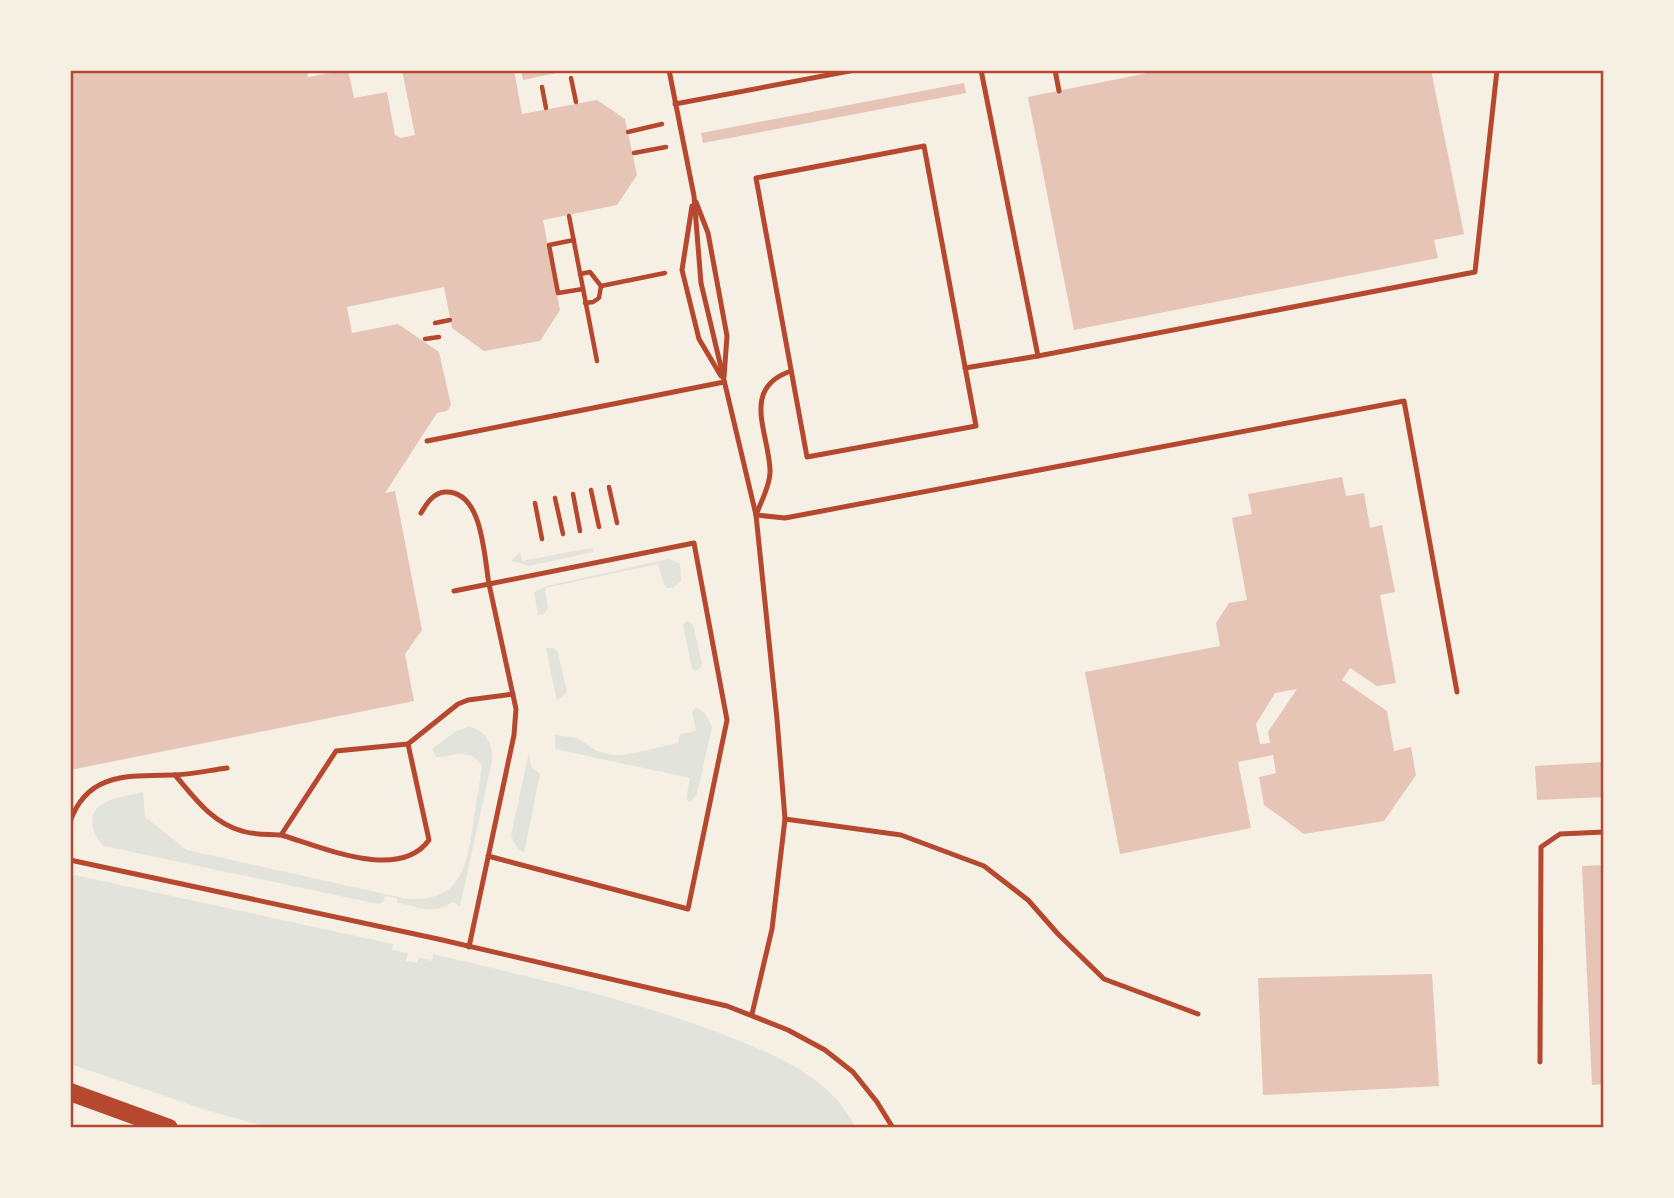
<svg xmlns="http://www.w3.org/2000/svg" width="1674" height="1198" font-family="Arial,sans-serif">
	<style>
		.green { fill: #e2e4dc }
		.building { fill: #e6c5b7; fill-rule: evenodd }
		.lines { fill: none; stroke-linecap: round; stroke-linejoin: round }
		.path { stroke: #b5482f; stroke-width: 4.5 }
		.service { stroke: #b5482f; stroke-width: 5 }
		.primary { stroke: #b5482f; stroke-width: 18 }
		.neatline { fill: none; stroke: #b5482f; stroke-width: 2.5 }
	</style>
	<rect width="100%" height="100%" fill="#f6efe4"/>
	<g class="green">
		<polygon points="590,548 593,549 593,552 529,566 511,561 520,552 522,561"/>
		<polygon points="668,559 680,564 681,581 673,588 667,588 664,585 658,564 545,588 548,608 544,614 538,615 534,592 547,586"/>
		<polygon points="688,621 693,625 702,663 701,667 697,671 692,669 683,624"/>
		<polygon points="546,648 553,648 558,652 567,692 557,701"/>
		<polygon points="696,707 705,713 712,727 697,794 690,802 686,799 690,778 555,749 555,735 577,738 597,751 612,755 625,755 678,743 680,734 696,731 692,712"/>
		<path d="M468 727C486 729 493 745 492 761L460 906 453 902C433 915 419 908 397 902V898L385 896 383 902 378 904 104 846C99 842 94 834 93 827 86 799 125 797 143 792L145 817 187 850 407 899C458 901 465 874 472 831 475 809 479 787 482 766 471 749 458 754 440 757H436L432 749 455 732Z"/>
		<polygon points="529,752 531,767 540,774 524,853 518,849 511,836"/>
		<path d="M70 874 393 944 392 950 408 953 406 961 417 963 419 957 432 961 433 954C530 977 626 998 720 1033 750 1045 784 1058 811 1077 830 1090 845 1107 856 1128H271L209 1111 70 1064Z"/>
	</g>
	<g class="building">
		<polygon points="70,70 307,70 308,77 348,70 354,98 387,92 395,135 401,138 415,135 402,70 514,70 522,114 597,100 625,119 637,175 617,205 543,220 560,310 540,341 484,351 452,328 444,287 347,307 352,333 398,324 439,352 451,405 447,411 437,413 385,493 395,491 422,630 405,654 414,701 70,770"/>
		<polygon points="521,70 556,70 556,73 523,80"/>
		<polygon points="1163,70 1431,70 1464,234 1434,240 1438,258 1074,330 1028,97"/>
		<polygon points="964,83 966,93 703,143 701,133"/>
		<path d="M1342 477 1346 496 1364 493 1370 528 1382 525 1395 592 1380 595 1396 683 1377 686 1350 668 1342 680 1387 711 1394 751 1411 747 1416 775 1384 821 1304 834 1264 805 1259 777 1276 773 1273 755 1238 762 1251 828 1120 854 1085 672 1220 646 1216 623 1229 603 1247 600 1232 518 1252 514 1248 494ZM1297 689 1268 732 1270 743 1260 744 1256 724 1275 693Z"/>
		<polygon points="1604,762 1604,797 1537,800 1535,766"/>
		<polygon points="1604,865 1604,1084 1592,1085 1582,866"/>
		<polygon points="1432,974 1439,1086 1263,1095 1258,978"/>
	</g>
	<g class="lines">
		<g class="path">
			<polyline points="571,78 576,102"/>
			<polyline points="542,87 546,108"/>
			<polyline points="628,132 662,124"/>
			<polyline points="634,153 666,147"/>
			<polyline points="569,216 597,361"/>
			<polyline points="574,240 549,245 558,293 583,289"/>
			<polyline points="580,274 590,272 601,286 599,298 593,302 585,303"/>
			<polyline points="601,286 665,273"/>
			<polyline points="435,323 450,320"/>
			<polyline points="425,339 439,337"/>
			<polyline points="609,487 617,523"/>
			<polyline points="591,490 599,527"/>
			<polyline points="573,494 580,531"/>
			<polyline points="555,498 563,534"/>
			<polyline points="535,503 542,539"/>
		</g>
		<g class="service">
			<polyline points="669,70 694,196 701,283 756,515 777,719 785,819 772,929 752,1014"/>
			<polyline points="981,70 1038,356 1475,272 1497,70"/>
			<polyline points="1055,70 1059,91"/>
			<polyline points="675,104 855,70"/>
			<polygon points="924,146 976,426 807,457 756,178"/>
			<polyline points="696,202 708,233 727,336 724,377"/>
			<polyline points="692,206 682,270 699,339 721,376"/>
			<polyline points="965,368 1038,356"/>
			<path d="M791 371C741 388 768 431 770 469 771 483 761 502 756 515L785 518 1404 401 1457 692"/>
			<polyline points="427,441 724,382"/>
			<path d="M421 513C427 503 433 493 445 492 483 490 484 557 489 584L454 591"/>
			<polyline points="408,744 458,704 468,700 513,694"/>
			<path d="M175 775C194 797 212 823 242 831 254 835 268 834 281 835L336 751 408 744 429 840C399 882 322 847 281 835"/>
			<polyline points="785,819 901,835 984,866 1028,900 1058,934 1104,979 1198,1014"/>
			<path d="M70 822C87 772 129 776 173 775 191 775 210 770 227 768"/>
			<polyline points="70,860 438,939 727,1006 788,1030 825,1050 853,1072 877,1102 893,1128"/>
			<polyline points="469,947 514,735 516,709 489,584 694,543 727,720 688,909 488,856"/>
			<polyline points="1540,1062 1541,847 1560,834 1604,832"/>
		</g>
		<polyline class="primary" points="70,1092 169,1128"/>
	</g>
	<rect width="1674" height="1198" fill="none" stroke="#f6efe4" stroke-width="144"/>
	<rect x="72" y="72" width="1530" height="1054" class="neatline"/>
</svg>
